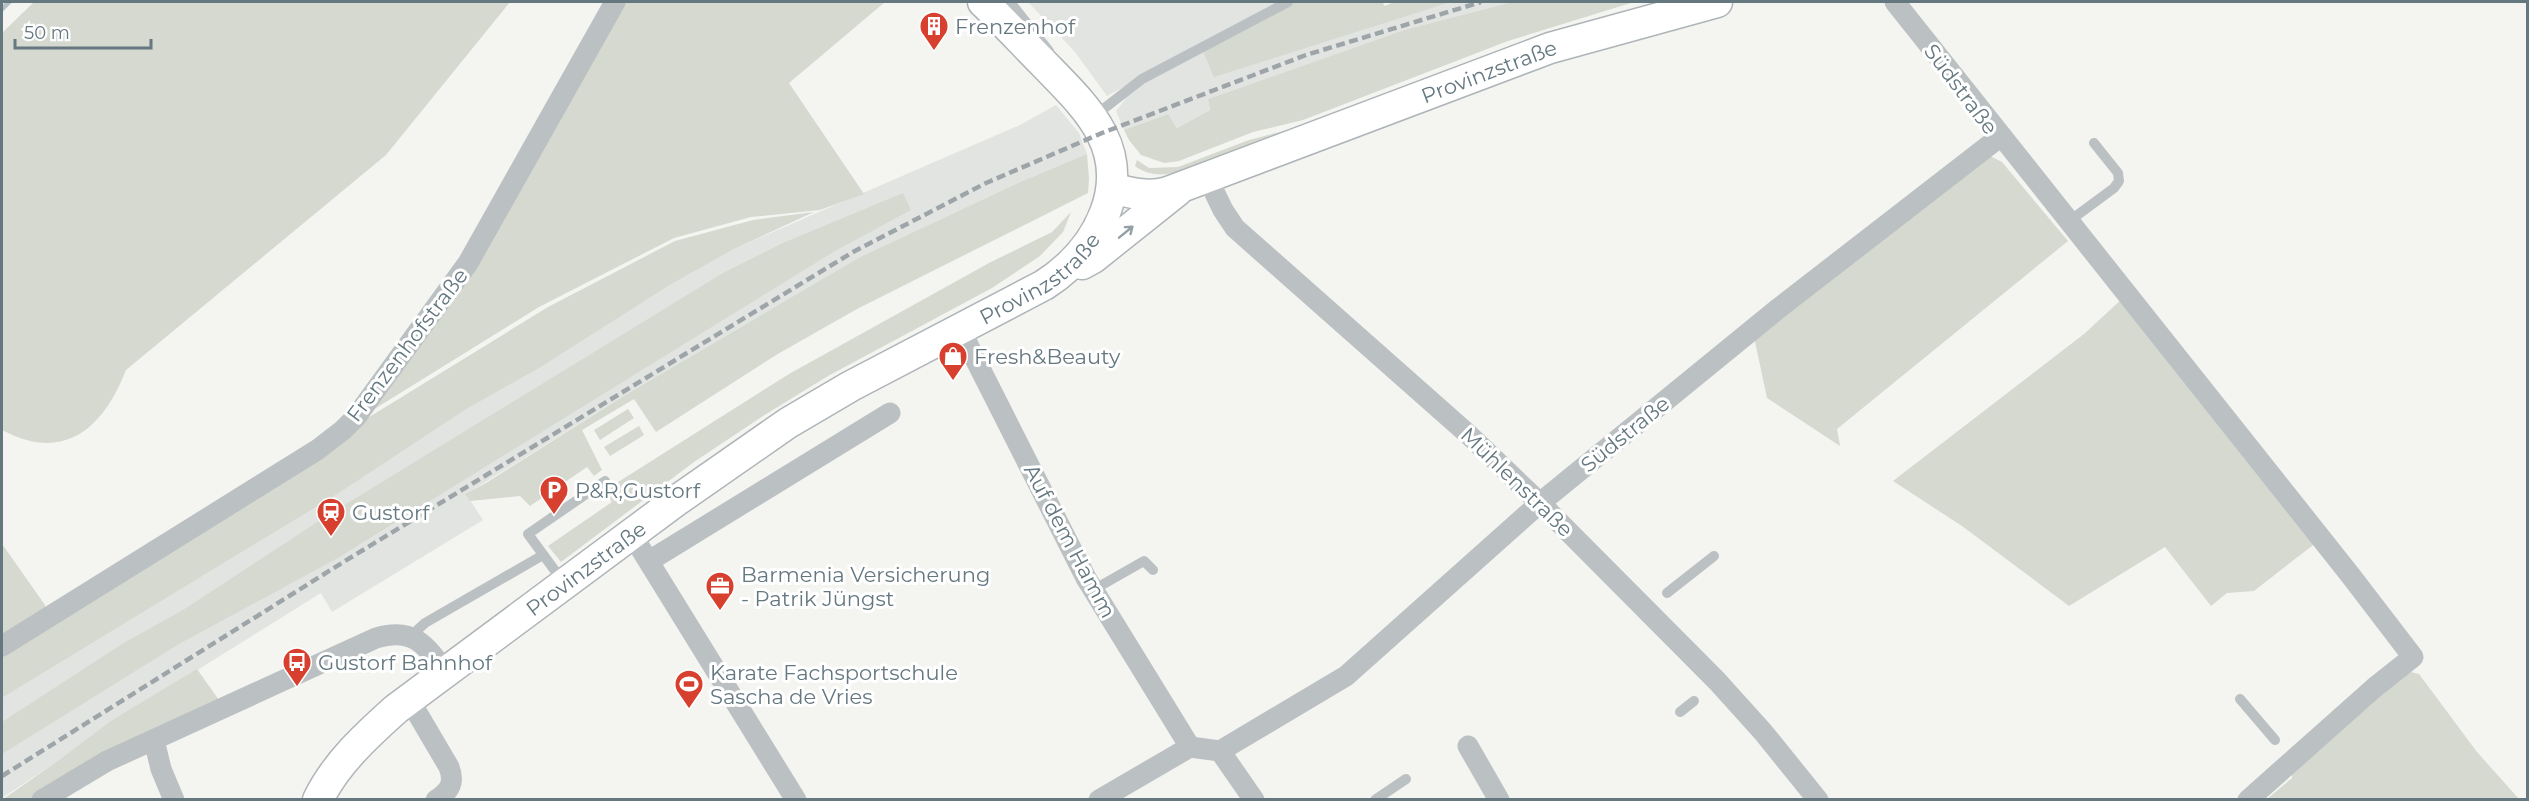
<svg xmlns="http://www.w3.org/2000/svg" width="2529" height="801" font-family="Montserrat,sans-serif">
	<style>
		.built { fill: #e2e4e2 }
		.green { fill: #d5d9d0 }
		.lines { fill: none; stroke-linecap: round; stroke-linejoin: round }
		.stream { stroke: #b5c2c5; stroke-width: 5 }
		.secondary-casing { stroke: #aeb5b8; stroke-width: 33 }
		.lane { stroke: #bbc1c3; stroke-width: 10 }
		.street { stroke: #bbc1c3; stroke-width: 21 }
		.secondary { stroke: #fff; stroke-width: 30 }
		.rail { stroke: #9da5a9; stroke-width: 4.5; stroke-dasharray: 9 4.5; stroke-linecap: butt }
		.oneway { stroke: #93a0a6 }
		.labels { text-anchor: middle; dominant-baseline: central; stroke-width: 6; stroke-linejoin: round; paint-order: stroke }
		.poi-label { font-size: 21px; fill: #657880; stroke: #fff; text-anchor: start }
		.street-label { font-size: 21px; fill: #657880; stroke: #fff }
	</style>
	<rect width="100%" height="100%" fill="#f4f4f1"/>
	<g class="built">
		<polygon points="1028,2 1280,2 1107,96 1075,52"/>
		<polygon points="1296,2 1382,2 1392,19 1451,2 1512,2 1404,30 1208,99 1210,110 1177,128 1168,114 1124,130 1116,111 1135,87"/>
		<polygon points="1056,105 1079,133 1087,154 1020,182 860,257 627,394 466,494 483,520 332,612 321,593 162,692 109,722 59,760 2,798 2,698 336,495 465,410 541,367 670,285 734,249 1020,125"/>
	</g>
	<g class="green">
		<path d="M34 2H510L386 155 126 370C103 429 64 463 2 430V33Z"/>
		<polygon points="624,2 885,2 789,83 864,194 820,210 751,217 674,238 539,307 368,413"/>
		<polygon points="1296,2 1382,2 1385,6 1394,2 1451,2 1214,77 1203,51"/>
		<polygon points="1512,2 1634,2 1508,41 1303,120 1253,132 1179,161 1164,163 1141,155 1129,140 1124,130 1168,114 1177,128 1210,110 1208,99 1404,30"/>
		<path d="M1658 2H1679L1303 132C1287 136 1270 139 1254 144 1221 153 1167 191 1135 166L1137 160 1149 168 1178 167 1249 140 1311 124 1448 70 1544 35Z"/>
		<polygon points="1087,154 1089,179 1088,193 857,309 776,355 656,432 634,399 582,430 602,470 594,476 587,467 530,506 520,496 470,501 465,494 486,483 627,394 860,257 1020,182"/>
		<polygon points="1988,155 2002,162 2068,241 1837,429 1840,446 1767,398 1754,337"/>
		<polygon points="903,193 911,210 835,251 336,559 179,644 2,754 2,722 122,644 183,610 325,517 723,273 783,243"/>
		<polygon points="814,212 734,249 670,285 541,367 465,410 336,495 2,698 2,652 366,419 548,307 675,241 753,220"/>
		<polygon points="1071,212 1063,232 1040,256 992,288 828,376 763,416 694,462 561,562 548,546 612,502 604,491 789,374 989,263 1052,232"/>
		<polygon points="2123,298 2317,542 2254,591 2227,593 2211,606 2165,547 2069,606 1962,526 1893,481 2084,334"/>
		<polygon points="628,409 634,418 600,440 594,430"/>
		<polygon points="639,426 644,435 610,456 604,447"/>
		<polygon points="2,544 45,605 45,611 2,638"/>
		<polygon points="197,669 221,703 34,799 2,800 59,760 109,722"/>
		<polygon points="2411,672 2419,674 2477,752 2519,799 2266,800 2292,778 2292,771 2390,682"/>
	</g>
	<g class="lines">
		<polyline class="stream" points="2,9 9,2"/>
		<g class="secondary-casing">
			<g id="secondary">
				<path id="s1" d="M1112 188C1131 193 1148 198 1168 192L1550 48 1717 2"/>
				<polyline points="1082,264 1093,258 1177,191"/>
				<path id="s2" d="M318 800C335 764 367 735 396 709L676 501 788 423 851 386 1044 285C1072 267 1093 244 1105 213 1130 147 1086 107 1044 64 1023 43 1004 22 983 2"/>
			</g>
		</g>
		<g class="lane">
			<polyline points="1010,2 1049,51"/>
			<polyline points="1093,117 1142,79 1288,2"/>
			<polyline points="2068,222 2114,188 2119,181 2118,173 2094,143"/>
			<polyline points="564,583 528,534 605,481"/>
			<polyline points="1093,590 1144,561 1153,570"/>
			<polyline points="1667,593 1714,556"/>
			<polyline points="411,636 425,623 543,555"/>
			<polyline points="2240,699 2275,740"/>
			<polyline points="1680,712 1694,701"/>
			<polyline points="1375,800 1406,779"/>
		</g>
		<g class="street">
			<polyline points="1895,2 2351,576 2413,657 2374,688 2248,800"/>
			<polyline points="1207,177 1223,210 1235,228 1469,435 1540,503 1717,681 1763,732 1818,800"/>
			<polyline points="960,329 1086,578 1190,747"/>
			<polyline points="631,533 796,800"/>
			<polyline points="649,561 890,413"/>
			<polyline points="2,646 317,450 343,430 356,417 468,263 615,2"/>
			<path d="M409 699 449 767C455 783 450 791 436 800"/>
			<polyline points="154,740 161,769 174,800"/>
			<polyline points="1468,746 1499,800"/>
			<polyline points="1220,751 1254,800"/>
			<path d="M42 800 107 761 376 638C412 627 426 644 445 672"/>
			<polyline points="1099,800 1190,747 1220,751 1346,676 1540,503 1779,308 2001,136"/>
		</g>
		<use href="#secondary" class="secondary"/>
		<polyline class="rail" points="2,776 345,561 853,252 986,183 1102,133 1306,55 1481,2"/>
	</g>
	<defs><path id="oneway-shaft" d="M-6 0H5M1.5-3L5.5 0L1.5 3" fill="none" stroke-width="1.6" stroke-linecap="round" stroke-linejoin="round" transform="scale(1.5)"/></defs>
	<use class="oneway" href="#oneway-shaft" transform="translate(1126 232) rotate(-39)"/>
	<defs>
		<g id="building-pin" transform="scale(1.5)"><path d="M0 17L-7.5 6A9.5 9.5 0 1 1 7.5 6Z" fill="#d7402e" stroke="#fff"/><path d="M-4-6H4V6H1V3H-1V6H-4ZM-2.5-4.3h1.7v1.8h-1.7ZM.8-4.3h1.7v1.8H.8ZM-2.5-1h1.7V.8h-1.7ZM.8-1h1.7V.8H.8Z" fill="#fff"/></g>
		<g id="shop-pin" transform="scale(1.5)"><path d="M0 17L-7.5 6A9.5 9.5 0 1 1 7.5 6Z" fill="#d7402e" stroke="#fff"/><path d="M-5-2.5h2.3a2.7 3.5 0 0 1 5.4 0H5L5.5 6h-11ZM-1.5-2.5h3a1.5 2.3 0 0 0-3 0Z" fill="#fff"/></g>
		<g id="parking-pin" transform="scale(1.5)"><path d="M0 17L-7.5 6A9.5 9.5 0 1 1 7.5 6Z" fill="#d7402e" stroke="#fff"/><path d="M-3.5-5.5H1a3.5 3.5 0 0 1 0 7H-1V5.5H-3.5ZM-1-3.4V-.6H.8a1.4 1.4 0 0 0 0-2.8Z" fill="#fff"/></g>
		<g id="station-pin" transform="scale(1.5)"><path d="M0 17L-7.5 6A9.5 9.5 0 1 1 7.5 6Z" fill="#d7402e" stroke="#fff"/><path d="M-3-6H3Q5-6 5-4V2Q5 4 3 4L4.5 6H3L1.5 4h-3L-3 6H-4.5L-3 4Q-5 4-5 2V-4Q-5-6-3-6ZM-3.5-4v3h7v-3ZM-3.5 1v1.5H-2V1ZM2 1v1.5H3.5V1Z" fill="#fff"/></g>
		<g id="office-pin" transform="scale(1.5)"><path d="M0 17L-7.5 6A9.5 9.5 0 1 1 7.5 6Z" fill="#d7402e" stroke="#fff"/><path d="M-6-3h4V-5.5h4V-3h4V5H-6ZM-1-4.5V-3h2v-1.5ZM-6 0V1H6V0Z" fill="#fff"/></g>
		<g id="bus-pin" transform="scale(1.5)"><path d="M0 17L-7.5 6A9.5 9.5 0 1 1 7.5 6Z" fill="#d7402e" stroke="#fff"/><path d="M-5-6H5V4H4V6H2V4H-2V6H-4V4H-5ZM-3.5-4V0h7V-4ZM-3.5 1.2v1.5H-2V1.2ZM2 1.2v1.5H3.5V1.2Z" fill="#fff"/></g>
		<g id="stadium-pin" transform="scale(1.5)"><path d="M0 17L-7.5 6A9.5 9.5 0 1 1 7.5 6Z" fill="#d7402e" stroke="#fff"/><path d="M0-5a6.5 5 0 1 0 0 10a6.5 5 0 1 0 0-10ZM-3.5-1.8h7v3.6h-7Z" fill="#fff"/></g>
	</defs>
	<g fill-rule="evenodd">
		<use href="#building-pin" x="934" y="26"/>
		<use href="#shop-pin" x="953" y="356"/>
		<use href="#parking-pin" x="554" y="490"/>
		<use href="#station-pin" x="331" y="512"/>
		<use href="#office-pin" x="720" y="586"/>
		<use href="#bus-pin" x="297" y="662"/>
		<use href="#stadium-pin" x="689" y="684"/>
	</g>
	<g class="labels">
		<g class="poi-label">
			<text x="955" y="26">Frenzenhof</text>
			<text x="974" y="356">Fresh&amp;Beauty</text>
			<text x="575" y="490">P&amp;R,Gustorf</text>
			<text x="352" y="512">Gustorf</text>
			<text x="741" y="574">Barmenia Versicherung<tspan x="741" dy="24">- Patrik Jüngst</tspan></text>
			<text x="318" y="662">Gustorf Bahnhof</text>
			<text x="710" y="672">Karate Fachsportschule<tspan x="710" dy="24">Sascha de Vries</tspan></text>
		</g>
		<g class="street-label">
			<text stroke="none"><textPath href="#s1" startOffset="400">Provinzstraße</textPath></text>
			<text transform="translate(1961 89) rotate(53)">Südstraße</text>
			<text stroke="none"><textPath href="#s2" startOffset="897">Provinzstraße</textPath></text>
			<text transform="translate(407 345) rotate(-53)">Frenzenhofstraße</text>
			<text transform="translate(1625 434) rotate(-39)">Südstraße</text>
			<text transform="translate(1517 482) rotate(44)">Mühlenstraße</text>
			<text transform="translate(1070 541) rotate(62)">Auf dem Hamm</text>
			<text stroke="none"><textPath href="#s2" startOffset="357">Provinzstraße</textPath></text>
		</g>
	</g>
	<rect width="2529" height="801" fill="none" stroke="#657880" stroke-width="6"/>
	<path d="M15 39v9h136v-9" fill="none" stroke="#657880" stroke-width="3"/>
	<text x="24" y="39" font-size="18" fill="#657880" stroke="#ffffff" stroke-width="4.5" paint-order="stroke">50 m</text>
</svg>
